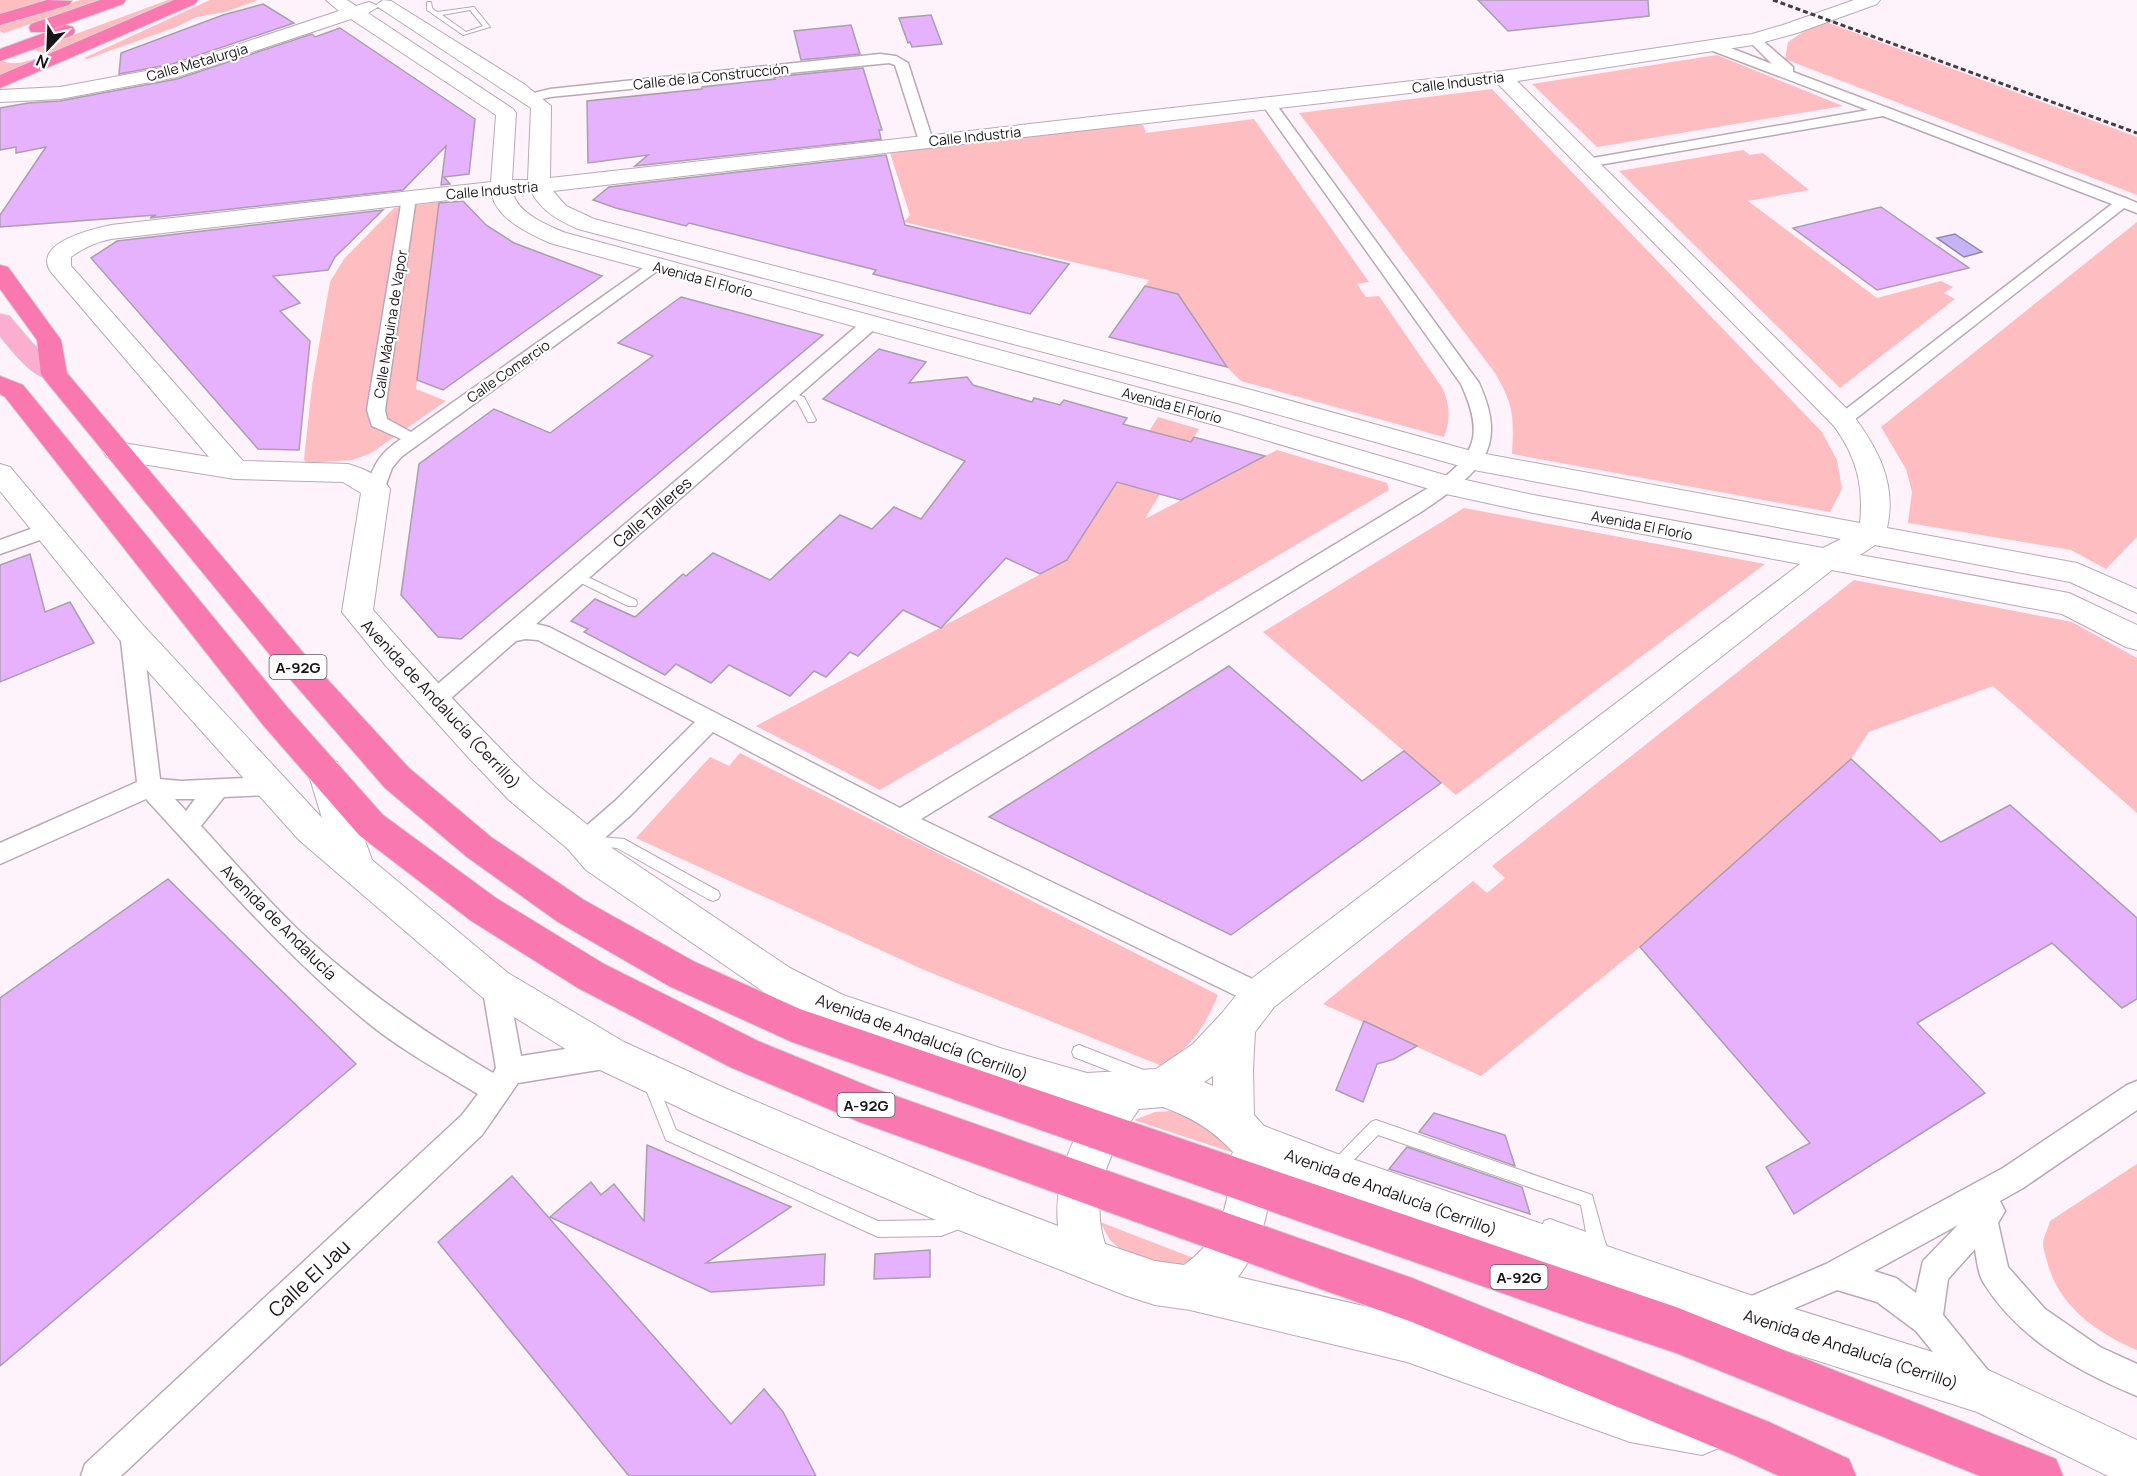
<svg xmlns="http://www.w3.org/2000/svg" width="2137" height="1476" font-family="Manrope,sans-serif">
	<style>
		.green { fill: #fdbdc1 }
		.water { fill: #c4b4f6; stroke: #9184b3; stroke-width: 1.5 }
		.building { fill: #e6b2fd; stroke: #aa9eaf; stroke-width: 1.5 }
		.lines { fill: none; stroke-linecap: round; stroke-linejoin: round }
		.lane-casing { stroke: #baa9b5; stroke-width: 2 }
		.street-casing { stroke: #baa9b5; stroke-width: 3 }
		.secondary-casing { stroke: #baa9b5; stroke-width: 2 }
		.primary-casing { stroke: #d6d5d5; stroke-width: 2 }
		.highway-casing { stroke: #d6d5d5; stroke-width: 2 }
		.lane { fill: #fff; fill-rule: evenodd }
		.street { fill: #fff; fill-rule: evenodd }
		.secondary { fill: #fff; fill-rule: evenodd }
		.primary { fill: #fbaed0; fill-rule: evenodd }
		.highway { fill: #f978b0; fill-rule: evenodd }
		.rail { stroke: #433c41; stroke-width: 3; stroke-dasharray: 5 3; stroke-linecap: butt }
		.labels { text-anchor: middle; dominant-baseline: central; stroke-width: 4.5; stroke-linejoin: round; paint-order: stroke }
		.far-street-label { font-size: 14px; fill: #1a1418; stroke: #fff }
		.shield { fill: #fff; stroke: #5f5a5d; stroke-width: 1.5 }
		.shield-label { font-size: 15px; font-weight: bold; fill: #1a1418 }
		.street-label { font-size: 16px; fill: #1a1418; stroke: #fff }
		.near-street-label { font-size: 20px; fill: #1a1418; stroke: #fff }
	</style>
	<rect width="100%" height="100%" fill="#fef2fb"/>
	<g class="green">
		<polygon points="0,0 52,0 0,15"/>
		<polygon points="80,0 98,0 4,33 0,31 0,25"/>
		<path d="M168 0H179L0 76V60C15 67 28 61 43 56L35 49Z"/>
		<polygon points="210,0 258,0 225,12 197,17 176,27 87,59 84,58"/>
		<polygon points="1826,22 2137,137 2137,195 1785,59 1788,42 1803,32"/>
		<polygon points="1717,55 1843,106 1597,147 1532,84"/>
		<path d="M1492 89 1822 432 1837 460 1842 489 1830 512 1512 454C1514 416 1514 406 1495 373L1299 113Z"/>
		<path d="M1254 119 1369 282 1357 284 1366 297 1379 296 1443 389C1450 407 1451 419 1444 437L1241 381 1227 367 1178 295 1145 286 1149 280 904 222 910 215 890 153 1118 126 1143 125 1146 133Z"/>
		<polygon points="1743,150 1750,155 1763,153 1809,190 1748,201 1877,298 1941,281 1953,287 1944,293 1955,299 1840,388 1619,171"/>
		<polygon points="439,202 416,389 446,401 371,453 353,460 306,463 304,459 312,386 330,282 344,259 394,208"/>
		<polygon points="2137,222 2137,537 2106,569 2071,550 1908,523 1912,492 1906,469 1881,427"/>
		<polygon points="1158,417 1199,429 1145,519 1277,450 1387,483 1389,490 880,790 756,726 1067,560"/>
		<polygon points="1464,508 1765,564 1456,795 1263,632"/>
		<polygon points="1854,580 2072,622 2137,658 2137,813 1993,686 1869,732 1851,759 1750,850 1640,947 1481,1076 1323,1004 1473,881 1487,893 1505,878 1492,866"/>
		<path d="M740 753 1218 995C1203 1030 1193 1044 1162 1066L924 970 636 838 710 757 729 766Z"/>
		<path d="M1173 1111C1197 1117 1222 1128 1231 1152L1134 1120 1155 1112Z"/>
		<path d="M2137 1164V1350C2097 1333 2058 1306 2047 1261 2046 1256 2043 1249 2043 1243 2044 1236 2048 1228 2050 1221Z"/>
		<polygon points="1100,1222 1196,1259 1177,1266 1129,1257 1110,1240"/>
	</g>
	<polygon class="water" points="1955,234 1982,252 1964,257 1937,238"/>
	<g class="building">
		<polygon points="1478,0 1648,0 1649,16 1508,31"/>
		<polygon points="263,4 294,23 172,64 119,74 121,53 223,15"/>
		<polygon points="931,15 942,44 912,47 910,42 908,43 899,18"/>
		<polygon points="851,25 860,54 801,60 794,31"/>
		<polygon points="340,28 475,119 469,174 444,177 450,184 441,185 446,146 403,190 150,218 156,215 0,227 0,215 46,147 16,153 16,147 0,150 0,108 28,103 60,101 177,79 312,34 315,37"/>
		<polygon points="863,68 882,130 879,130 881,139 635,166 648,155 588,163 587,101 702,89 702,87 775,79 774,77"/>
		<polygon points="886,155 905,225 1069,264 1030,314 873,274 876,270 689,223 686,226 616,208 593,200 609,187"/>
		<polygon points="463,201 486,225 514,243 602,276 443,390 417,380 439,203"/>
		<polygon points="1881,207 1969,268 1877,290 1793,228"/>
		<polygon points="383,210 335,257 328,270 273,276 300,303 280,311 310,341 299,450 258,449 91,258 117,241"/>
		<polygon points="1145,286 1178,294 1227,367 1109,337"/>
		<polygon points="681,297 823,335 461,639 438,637 401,595 419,464 494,409 550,433 653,356 618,343"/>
		<polygon points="879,349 926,362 909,383 967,377 973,385 1032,402 1034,398 1060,405 1064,400 1127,418 1123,424 1191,442 1194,437 1265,456 1181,500 1117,482 1067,560 1040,574 1006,558 941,628 903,610 858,656 850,652 826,677 814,671 790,696 729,665 711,683 676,664 665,675 584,632 588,629 571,621 595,599 635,617 683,574 686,576 713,553 770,580 840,515 872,529 894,507 921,519 965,461 823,399"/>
		<polygon points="30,554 45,612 70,602 94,643 0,682 0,565"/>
		<polygon points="1229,666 1362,781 1404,751 1441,783 1231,935 989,817"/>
		<polygon points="1851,759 1941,842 2010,805 2137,918 2137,999 2122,1008 2052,943 1917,1023 1985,1093 1794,1214 1766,1167 1810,1143 1640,947"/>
		<polygon points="168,879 356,1064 0,1366 0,998"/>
		<polygon points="1364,1021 1417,1046 1394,1059 1377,1064 1363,1102 1336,1090"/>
		<polygon points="1434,1113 1505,1135 1515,1166 1419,1132"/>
		<polygon points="647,1145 791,1207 706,1263 825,1254 824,1285 711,1292 550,1217 591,1182 601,1195 614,1184 644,1221"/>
		<polygon points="1407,1147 1522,1187 1530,1214 1389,1169"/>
		<polygon points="512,1176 731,1424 764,1389 783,1412 816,1476 629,1476 438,1242"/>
		<polygon points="930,1250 930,1277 874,1279 875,1254"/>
	</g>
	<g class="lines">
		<g class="lane-casing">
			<g id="lane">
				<path d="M427 2H431L432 8 437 12 474 7 490 27 463 35 427 10ZM470 10 483 26 466 32 442 15Z"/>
				<polygon points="788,391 804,397 816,420 814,422 808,422 797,401 783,394"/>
				<polygon points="577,572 636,600 637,603 636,606 628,606 573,579 572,576 573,573"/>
				<polygon points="590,836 624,839 718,891 720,895 718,899 713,901 708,899 617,848 585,845 584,841 585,837"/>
				<polygon points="1079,1045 1146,1071 1148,1076 1146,1081 1141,1083 1074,1057 1072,1052 1074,1047"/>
				<polygon points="650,1075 655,1077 676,1130 878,1221 941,1220 961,1212 967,1214 969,1220 967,1226 941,1236 878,1237 666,1140 643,1082 645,1077"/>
				<polygon points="1376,1120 1592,1195 1605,1242 1612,1258 1610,1264 1604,1266 1598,1264 1592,1249 1544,1233 1542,1227 1544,1221 1550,1219 1586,1232 1581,1205 1378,1135 1340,1174 1335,1177 1330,1174 1327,1169 1330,1164 1371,1122"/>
			</g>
		</g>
		<g class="street-casing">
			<g id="street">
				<polygon points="1753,35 1762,40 1793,67 1793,72 2128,199 2137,203 2137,213 2124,208 1849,424 1837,424 1834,420 1837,416 2112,204 1883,116 1587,167 1582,166 1580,163 1582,160 1587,159 1868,110 1705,48 1704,45 1710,41 1715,42 1772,64 1747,39"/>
				<polygon points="880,54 896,56 908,63 933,141 931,144 926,145 919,141 895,65 889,63 550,97 531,102 524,98 526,95 550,89"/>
				<path d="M1268 99 1273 100 1479 383C1511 453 1475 475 1421 512L921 819 1269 987 1273 995 1269 1003 1260 1007 1251 1003 929 846 713 732 631 815 593 848 585 851 577 848 573 841 577 834 615 801 695 722 538 640 525 639 516 641 442 706 434 708 426 706 423 700 426 694 864 320H876L878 324 876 328 536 624 549 627 900 808 1438 482C1479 452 1482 430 1461 384L1261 103Z"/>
				<path d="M409 194 416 198 385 410 387 419 411 432 650 263 656 261 664 266 401 457 392 468 383 493 376 495 369 493 366 489C374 464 379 454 401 439L372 426 367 410 402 198Z"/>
				<polygon points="47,523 54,525 57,530 54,535 0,554 0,540"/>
				<path d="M131 624 138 627 142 632 160 779 181 781 269 777 277 779 281 786 277 793 269 795 224 797 201 826C236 864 270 904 308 939 365 991 426 1034 493 1073L496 1068 482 985 486 977 495 973 504 977 508 985 521 1056 610 1042 620 1046 623 1055 620 1064 610 1068 518 1083 482 1135 121 1476H81L85 1464 462 1115 478 1094C440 1071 401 1050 367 1022 285 955 216 875 146 799L0 864V843L137 782 120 632 124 627ZM175 799H195L186 811Z"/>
				<path d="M2137 1081V1110L2023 1188 2000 1201 2005 1211 1998 1223 2008 1267 2045 1309 2100 1347 2137 1364V1396C2079 1372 2020 1340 1985 1285 1978 1275 1977 1261 1975 1249L1948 1279 1943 1315 1990 1373 1995 1384 1990 1395 1979 1400 1968 1395 1916 1331 1877 1302 1837 1290 1744 1330 1733 1326 1729 1315 1733 1304 1826 1264 2003 1168 2127 1085ZM1958 1225 1923 1261 1916 1293 1896 1278 1874 1271Z"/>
			</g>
		</g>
		<g class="secondary-casing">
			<path id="secondary" d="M326 0H347L356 6 369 2 376 5 383 0 391 1 524 84 551 106 550 178 1502 71 1752 34 1783 25 1854 0H1880L1877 4 1797 33 1753 45 1517 81 1852 414C1878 448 1897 484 1887 528L2077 563 2137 589V613L2070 582 1875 545 1860 555 2069 593 2137 625V650L2126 647 2062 614 1832 570 1274 1007 1255 1032 1253 1069 1254 1115 1264 1126 1332 1152 1744 1293 1984 1368 2137 1440V1476H2108L1977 1412 1744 1337 1332 1194 1272 1170C1271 1207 1261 1247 1238 1277L1407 1316 1630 1396 1702 1407 1719 1414 1726 1431 1719 1448 1702 1455 1630 1442 1407 1362 1190 1310 1155 1305 1127 1296 959 1230 701 1118 596 1068 482 997 299 840 120 640 0 491V464L10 467 142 624 322 818 308 772 313 762 325 758 337 762 372 860 508 973 624 1042 729 1090 977 1195 1058 1226C1054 1184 1068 1147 1089 1111L1003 1087 819 1022 764 992 586 870 568 849 509 800 467 756 386 666 342 612 361 493 343 482 235 479 117 460 107 457 103 451 107 445 117 442 209 457 51 272C31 243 93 229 111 225L491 182 496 115 351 19 177 77 60 99 0 102V90L60 87 173 66 339 11ZM378 7 531 108 528 180H512L516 113 513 109 368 13ZM1497 83 1834 426C1856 456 1864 485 1860 523L1475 452 1255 391 594 219 566 206 553 191ZM513 193H532C543 212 558 220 578 229L1237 403 1474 470 1841 539 1823 548 1533 495 1448 476 1240 415 566 233C549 226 518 214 513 193ZM492 195C497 219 530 234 550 243L1222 427 1446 494 1533 513 1800 564 1246 983 1222 1013 1193 1044 1156 1069 1087 1073 1003 1049 843 995 790 968 612 848C588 821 558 804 532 780 476 726 424 668 373 610L390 489C382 476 362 468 348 464L243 461 71 266V257C83 248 96 242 111 239ZM1213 1076V1086L1204 1082ZM1163 1107C1191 1117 1213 1130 1233 1152 1228 1162 1231 1174 1229 1185 1225 1220 1213 1244 1184 1265L1155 1261 1105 1244C1089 1193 1110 1150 1139 1109Z"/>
		</g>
		<g class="primary-casing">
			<path id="primary" d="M0 314 9 316 33 344 67 374 63 380C38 386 15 354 0 336Z"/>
		</g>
		<g class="highway-casing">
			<g id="highway">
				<polygon points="47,0 72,1 69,5 0,25 0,14"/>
				<polygon points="100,0 126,0 123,4 45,32 31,32 29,28 31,24"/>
				<polygon points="174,0 198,0 195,4 0,88 0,75"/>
				<polygon points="66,25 73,27 75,31 73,35 0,61 0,49"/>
				<polygon points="0,265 8,267 61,340 67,373 306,656 409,768 491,837 584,900 695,962 800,1009 1676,1307 2056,1459 2063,1476 1980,1476 1676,1353 1587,1323 792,1042 669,986 558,922 467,857 385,788 284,672 45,380 41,374 37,340 0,289"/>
				<polygon points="0,376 23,385 287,707 383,815 496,898 604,964 758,1041 873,1088 1412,1278 1769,1422 1849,1459 1856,1476 1779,1476 1736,1456 1412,1322 857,1121 730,1067 578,988 470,920 359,835 263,725 5,397 0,394"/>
			</g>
		</g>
		<use href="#lane" class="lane"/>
		<use href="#street" class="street"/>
		<use href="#secondary" class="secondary"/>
		<use href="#primary" class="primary"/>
		<use href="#highway" class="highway"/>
		<polyline class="rail" points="1773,0 2137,133"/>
	</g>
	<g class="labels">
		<g class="far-street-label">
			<text transform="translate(197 62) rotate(-16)">Calle Metalurgia</text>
			<text transform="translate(711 76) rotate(-6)">Calle de la Construcción</text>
			<text transform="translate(1458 82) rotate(-7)">Calle Industria</text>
			<text transform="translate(975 136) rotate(-6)">Calle Industria</text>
			<text transform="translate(492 190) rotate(-5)">Calle Industria</text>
			<text transform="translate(703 279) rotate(15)">Avenida El Florío</text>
			<text transform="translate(390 324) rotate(-81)">Calle Máquina de Vapor</text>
			<text transform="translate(508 371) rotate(-35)">Calle Comercio</text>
			<text transform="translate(1172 405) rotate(15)">Avenida El Florío</text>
			<text transform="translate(1642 525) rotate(11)">Avenida El Florío</text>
		</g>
		<g class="shield">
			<rect x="269.5" y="655" width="57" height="24" rx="4.5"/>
			<rect x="837.5" y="1093" width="57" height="24" rx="4.5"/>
			<rect x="1490.5" y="1265" width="57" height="24" rx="4.5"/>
		</g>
		<g class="shield-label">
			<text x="298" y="667">A-92G</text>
			<text x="866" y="1105">A-92G</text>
			<text x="1519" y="1277">A-92G</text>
		</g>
		<g class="street-label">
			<text transform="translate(652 512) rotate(-41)">Calle Talleres</text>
			<text transform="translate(441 704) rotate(47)">Avenida de Andalucía (Cerrillo)</text>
			<text transform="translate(279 922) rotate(45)">Avenida de Andalucía</text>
			<text transform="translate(922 1037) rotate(20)">Avenida de Andalucía (Cerrillo)</text>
			<text transform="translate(1391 1192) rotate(20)">Avenida de Andalucía (Cerrillo)</text>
			<text transform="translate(1851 1349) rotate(18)">Avenida de Andalucía (Cerrillo)</text>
		</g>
		<g class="near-street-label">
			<text transform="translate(309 1278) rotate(-43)">Calle El Jau</text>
		</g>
	</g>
	<g transform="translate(48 48) rotate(203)" stroke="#ffffff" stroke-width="4.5" paint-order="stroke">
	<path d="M0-4.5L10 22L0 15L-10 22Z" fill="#1a1418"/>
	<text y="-9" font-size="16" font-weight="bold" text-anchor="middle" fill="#1a1418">N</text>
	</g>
</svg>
